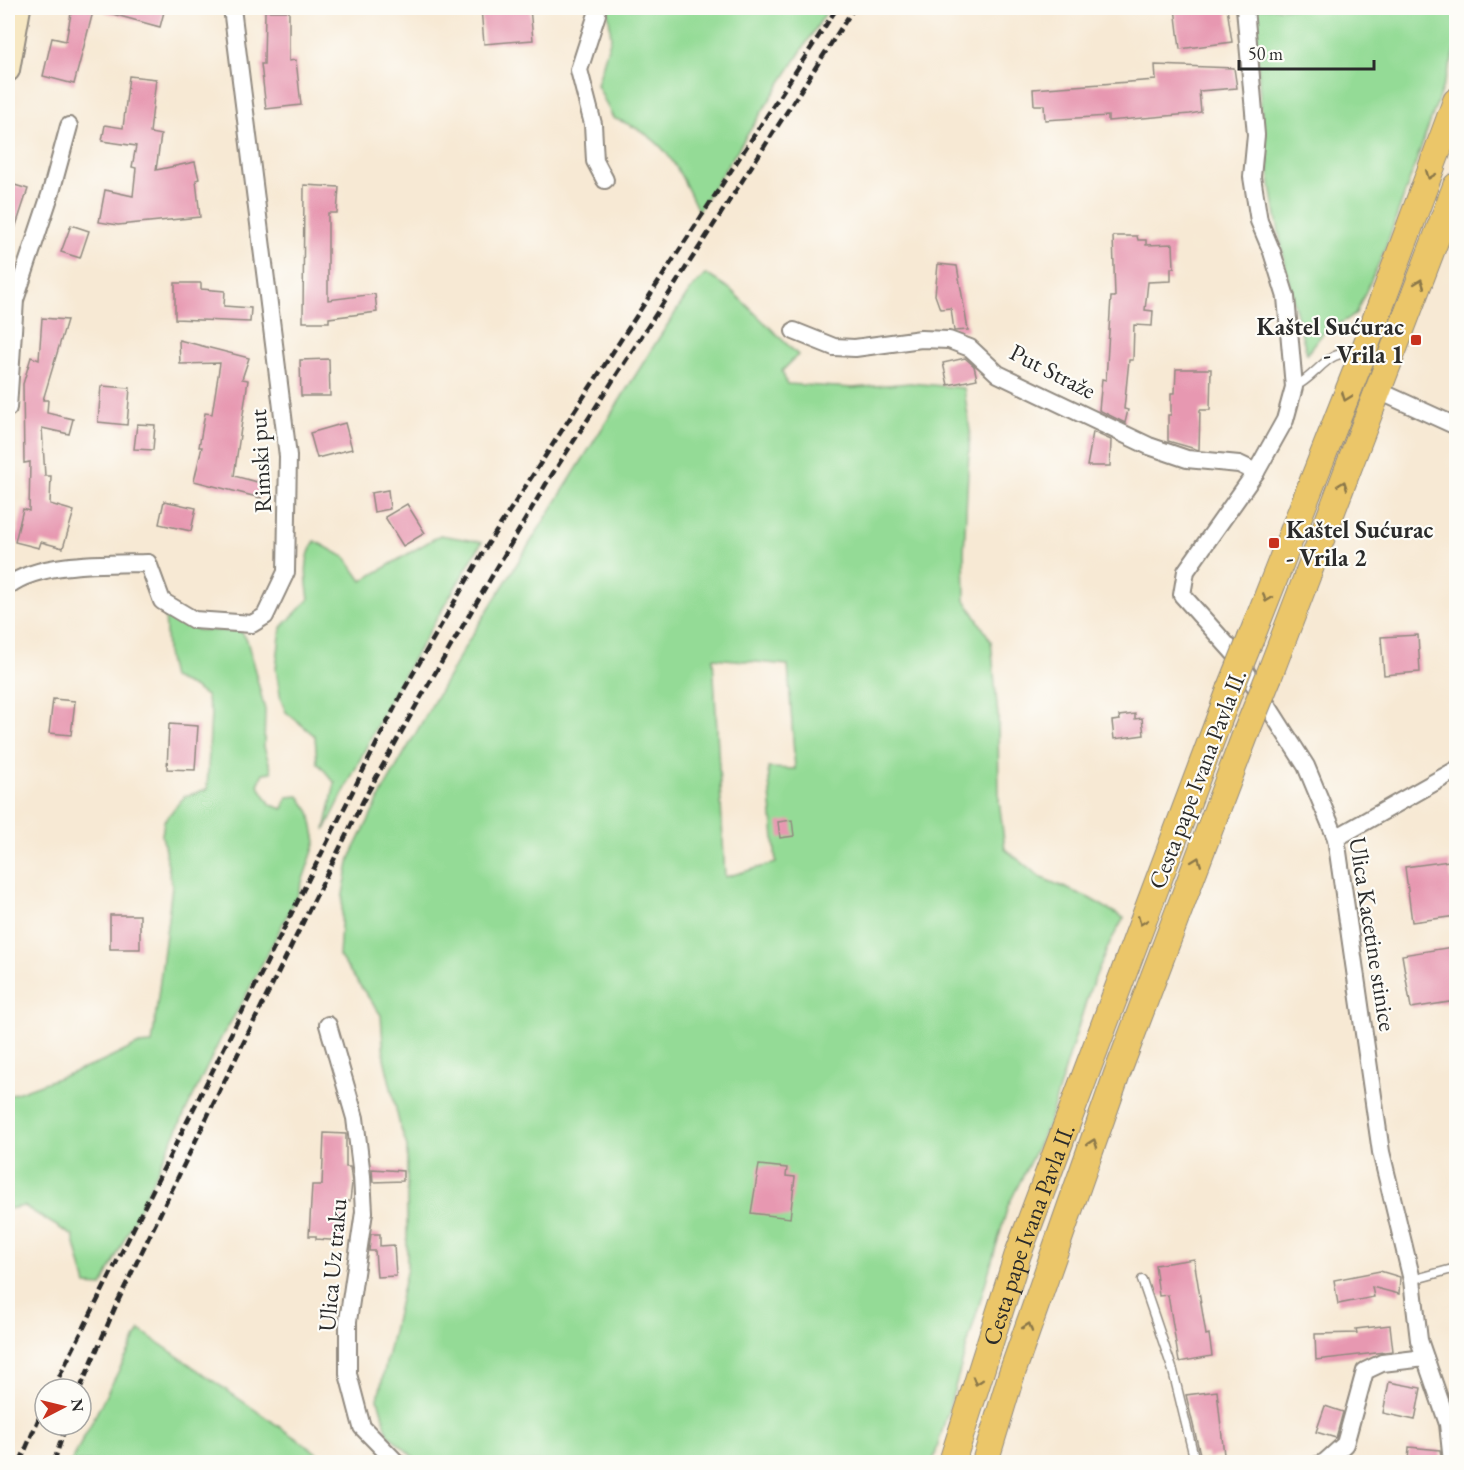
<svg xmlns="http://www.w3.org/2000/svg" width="1464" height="1470" font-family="'EB Garamond',serif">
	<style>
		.green { fill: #94db96; stroke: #608360; stroke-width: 1.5; fill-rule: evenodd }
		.building { fill: #e798b1 }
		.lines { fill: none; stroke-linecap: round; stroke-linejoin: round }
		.service-casing { stroke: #918a80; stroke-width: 11 }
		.minor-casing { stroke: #918a80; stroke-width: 20 }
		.secondary-casing { stroke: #918a80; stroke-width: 26 }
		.primary-casing { stroke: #918a80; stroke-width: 28 }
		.service { stroke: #fff; stroke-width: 8 }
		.minor { stroke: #fff; stroke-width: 16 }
		.secondary { stroke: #f7e8c3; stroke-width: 22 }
		.primary { stroke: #ebc669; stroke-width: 26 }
		.rail { stroke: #2b2b2b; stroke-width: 4.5; stroke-dasharray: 9 4.5; stroke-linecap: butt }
		.primary-bridge-casing { stroke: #918a80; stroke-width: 28; stroke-linecap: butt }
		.primary-bridge { stroke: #ebc669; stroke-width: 26 }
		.oneway { stroke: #8b784a }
		.poi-dot { fill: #c8321e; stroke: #fdfcf7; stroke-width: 2 }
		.labels { text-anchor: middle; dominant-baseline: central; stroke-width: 4.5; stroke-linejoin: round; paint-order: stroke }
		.poi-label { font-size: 24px; font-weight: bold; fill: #2b2b2b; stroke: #fdfcf7; text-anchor: end }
		.street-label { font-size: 24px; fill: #2b2b2b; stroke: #fdfcf7 }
	</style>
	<rect width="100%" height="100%" fill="#fdfcf7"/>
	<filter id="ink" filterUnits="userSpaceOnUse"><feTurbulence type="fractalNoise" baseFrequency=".0167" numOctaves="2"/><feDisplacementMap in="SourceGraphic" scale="12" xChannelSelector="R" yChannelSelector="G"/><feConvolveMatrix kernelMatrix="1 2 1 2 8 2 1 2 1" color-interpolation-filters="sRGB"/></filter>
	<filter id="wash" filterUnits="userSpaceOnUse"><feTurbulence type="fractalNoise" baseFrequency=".008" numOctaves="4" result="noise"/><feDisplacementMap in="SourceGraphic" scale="24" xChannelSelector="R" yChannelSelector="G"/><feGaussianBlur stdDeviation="1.35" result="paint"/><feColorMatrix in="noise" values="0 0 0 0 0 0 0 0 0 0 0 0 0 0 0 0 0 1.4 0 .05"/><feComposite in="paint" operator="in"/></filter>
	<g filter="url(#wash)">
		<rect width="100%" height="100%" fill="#f7e9d4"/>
		<g class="green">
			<path d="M608 8H829L698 211C676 164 665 136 613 118L597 85 611 37Z"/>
			<path d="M1254 8H1456V49L1384 252 1355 315 1323 333 1307 354C1287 283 1273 208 1264 135 1258 93 1258 50 1254 8Z"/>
			<path d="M706 274 730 289 798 355 782 371 787 384 853 388 910 383 964 388 970 431 964 553 965 600 991 641 998 716 999 800 1005 849 1042 878 1089 898 1124 918 1110 942 1089 992 1048 1125 1008 1206 933 1462H419L388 1434 378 1399 407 1268V1146L400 1126 384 1058 381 1015 339 956 343 894 350 858 385 787 469 640 657 341 690 290ZM713 658 788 665 795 769 768 768 776 863 725 877Z"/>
			<path d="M440 535 482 542 394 691 325 830 335 783 317 762 315 736 286 712 281 700 276 669 281 628 309 599C306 580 303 557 315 541L346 558 362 581Z"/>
			<polygon points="165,612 198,630 241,631 247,640 265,710 264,747 272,772 263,773 258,785 271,805 283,809 287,797 299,796 310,812 316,842 298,894 241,1005 221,1038 102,1286 86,1285 73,1236 24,1206 8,1209 8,1096 102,1062 137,1045 152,1044 172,886 162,835 164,821 184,797 207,789 211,713 206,696 193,687 172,678 167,653"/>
			<polygon points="140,1330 330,1462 71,1462"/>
		</g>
		<g id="blocks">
			<g class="building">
				<polygon points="72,8 94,8 74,84 43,76 52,38 66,41"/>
				<polygon points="105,8 165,8 160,27 105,12"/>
				<polygon points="481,8 530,8 533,40 484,44"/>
				<polygon points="1175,8 1227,8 1232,42 1180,49"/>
				<polygon points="265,11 289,11 289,61 296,60 301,105 266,109 261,64 264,64"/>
				<polygon points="1155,65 1234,68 1237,88 1199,91 1201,112 1190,114 1108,121 1108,116 1045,120 1044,105 1034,105 1033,89 1156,80"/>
				<polygon points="129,76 156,79 150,133 161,135 156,170 195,162 199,179 196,180 200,217 118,225 99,222 105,190 133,196 136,168 132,167 136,146 102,141 105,125 123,128"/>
				<polygon points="8,183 28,189 10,244 8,243"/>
				<polygon points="304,185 339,187 337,213 328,213 328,300 375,294 377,312 329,318 329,322 303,322"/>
				<polygon points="71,225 89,231 80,258 61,252"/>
				<polygon points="1113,236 1137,236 1138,240 1146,240 1146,245 1173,244 1174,268 1171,268 1171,281 1148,282 1145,310 1153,311 1152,326 1134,325 1133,360 1129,360 1124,409 1128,410 1125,423 1099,410 1102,379 1106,380 1111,297 1115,297"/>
				<polygon points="938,264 957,266 968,330 954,331 951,308 940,309 935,295"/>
				<polygon points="175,283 201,283 201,289 225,291 224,306 251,308 250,322 175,319"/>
				<polygon points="42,318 67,320 43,400 48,400 47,413 73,419 69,434 42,428 45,476 51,476 50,504 74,511 63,548 41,542 39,548 15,542 23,509 29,511 30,462 24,463 23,384 31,357 39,360"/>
				<polygon points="179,340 249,358 242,379 248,380 234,476 265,484 261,498 194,481 202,447 199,447 205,413 212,414 220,363 180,364"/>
				<polygon points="965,358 974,366 977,379 948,385 943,363"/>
				<polygon points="329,359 330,396 301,396 300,360"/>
				<polygon points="1176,369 1211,369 1210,410 1200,410 1199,450 1168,441 1168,415 1171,415 1171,393 1175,393"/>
				<polygon points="101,386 130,388 127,425 98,422"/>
				<polygon points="345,423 352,449 317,458 310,433"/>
				<polygon points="137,424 155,425 153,450 134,449"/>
				<polygon points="1093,432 1111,440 1110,466 1087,466"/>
				<polygon points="388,490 390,509 374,512 371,493"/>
				<polygon points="164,501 196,508 191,531 159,524"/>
				<polygon points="407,504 425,533 403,546 385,517"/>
				<polygon points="1418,635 1420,672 1384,675 1381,637"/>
				<polygon points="53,699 75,701 71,735 49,733"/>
				<polygon points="1135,714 1135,719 1142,718 1144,735 1114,739 1112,721 1120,720 1119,716"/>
				<polygon points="169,724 198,726 195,770 167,769"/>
				<polygon points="792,820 794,836 780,838 778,822"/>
				<polygon points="1449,861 1456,916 1412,922 1405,867"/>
				<rect x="110" y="915" width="30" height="34"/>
				<polygon points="1452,947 1456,975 1456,1001 1411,1008 1402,955"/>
				<polygon points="324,1133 346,1134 346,1167 350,1167 352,1183 350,1201 345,1201 343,1241 316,1239 316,1236 309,1236 312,1185 322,1185"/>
				<polygon points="759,1165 787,1168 786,1176 795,1177 790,1218 751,1213"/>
				<polygon points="372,1169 403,1171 403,1181 373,1182"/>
				<polygon points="371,1234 380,1234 380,1246 394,1245 396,1276 377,1277 375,1251 369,1251"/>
				<polygon points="1194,1259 1206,1335 1209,1334 1212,1356 1179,1362 1168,1295 1159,1296 1155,1265"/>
				<polygon points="1380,1271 1400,1277 1399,1294 1372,1287 1374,1297 1338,1304 1334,1280"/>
				<polygon points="1390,1325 1393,1351 1316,1360 1315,1334 1357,1333 1356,1329"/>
				<polygon points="1389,1382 1421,1388 1415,1420 1383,1413"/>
				<polygon points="1217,1391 1224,1455 1207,1458 1207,1454 1200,1454 1186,1395"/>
				<polygon points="1325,1406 1343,1412 1336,1438 1316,1432"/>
				<polygon points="1409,1447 1440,1450 1442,1462 1408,1462"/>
			</g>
		</g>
	</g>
	<g filter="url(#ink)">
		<use href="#blocks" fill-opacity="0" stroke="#918a80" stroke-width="1.5"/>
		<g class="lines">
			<g class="service-casing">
				<g id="service">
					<path d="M1294 387C1320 375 1327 346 1358 355"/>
					<polyline points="1142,1280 1173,1371 1194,1457 1198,1462"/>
					<polyline points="1412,1280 1456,1268"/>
					<polyline points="1311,1462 1327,1458"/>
				</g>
			</g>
			<g class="minor-casing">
				<g id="minor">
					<polyline points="596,8 597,14 579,70 593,124 595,161 605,180"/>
					<polyline points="1245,8 1256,135 1252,177 1259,221 1272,252 1286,297 1294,387 1285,420 1256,472 1186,571 1182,595 1234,653 1306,766 1336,838 1381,1152 1412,1280 1419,1340 1448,1424 1452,1462"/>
					<polyline points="794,331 834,347 855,348 921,339 949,340 970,348 998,374 1149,446 1187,459 1239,464 1256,472"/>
					<polyline points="1379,391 1456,426"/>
					<polyline points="8,408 15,300 51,192 69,126"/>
					<path d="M8 586C40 561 108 564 148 563L162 601 194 620 252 624 265 616 286 572 288 456 232 8"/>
					<polyline points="1336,838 1456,770"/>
					<polyline points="328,1025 355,1118 362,1176 364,1212 348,1321 348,1374 362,1427 396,1462"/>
					<polyline points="1325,1462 1345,1444 1365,1371 1382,1363 1425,1358"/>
				</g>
			</g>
			<g class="secondary-casing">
				<polyline id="secondary" points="8,70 19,8"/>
			</g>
			<g class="primary-casing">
				<g id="primary">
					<polyline points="1251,638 1362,356 1456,101"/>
					<polyline points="1269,676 1456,186"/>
					<path id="s1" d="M952 1462 1018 1254 1230 690"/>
					<polyline points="985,1462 1011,1376 1117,1074 1246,733"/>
				</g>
			</g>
			<use href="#service" class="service"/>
			<use href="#minor" class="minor"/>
			<use href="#secondary" class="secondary"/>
			<use href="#primary" class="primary"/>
			<g class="rail">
				<polyline points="53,1389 402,693 486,547 837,8"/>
				<polyline points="80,1389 117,1303 225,1080 363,801 417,704 546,484 854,8"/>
				<polyline points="20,1462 45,1404"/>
				<polyline points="54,1462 66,1425"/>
			</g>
			<g class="primary-bridge-casing">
				<g id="primary-bridge">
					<polyline points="1230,690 1251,638"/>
					<polyline points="1246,733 1269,676"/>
				</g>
			</g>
			<use href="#primary-bridge" class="primary-bridge"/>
		</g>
		<defs><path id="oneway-chevron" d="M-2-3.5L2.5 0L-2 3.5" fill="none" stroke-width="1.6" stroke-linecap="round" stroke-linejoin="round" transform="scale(1.5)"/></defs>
		<g class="oneway">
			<use href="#oneway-chevron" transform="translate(1430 175) rotate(111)"/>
			<use href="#oneway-chevron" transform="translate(1420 283) rotate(-69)"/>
			<use href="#oneway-chevron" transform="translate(1346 397) rotate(111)"/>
			<use href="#oneway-chevron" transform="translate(1343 485) rotate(-69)"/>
			<use href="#oneway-chevron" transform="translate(1267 598) rotate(111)"/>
			<use href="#oneway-chevron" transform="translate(1197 861) rotate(-69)"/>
			<use href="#oneway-chevron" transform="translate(1142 921) rotate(111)"/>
			<use href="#oneway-chevron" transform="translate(1093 1143) rotate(-71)"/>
			<use href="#oneway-chevron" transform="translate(1028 1327) rotate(-71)"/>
			<use href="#oneway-chevron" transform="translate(977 1381) rotate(107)"/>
		</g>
	</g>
	<g class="poi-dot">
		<rect x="1410" y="334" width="12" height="12" rx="3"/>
		<rect x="1268" y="537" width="12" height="12" rx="3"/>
	</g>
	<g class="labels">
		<g class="poi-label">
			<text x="1404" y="326">Kaštel Sućurac<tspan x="1404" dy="28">- Vrila 1</tspan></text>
			<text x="1286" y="529" text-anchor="start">Kaštel Sućurac<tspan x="1286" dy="28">- Vrila 2</tspan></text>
		</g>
		<g class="street-label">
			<text transform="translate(1053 371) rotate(27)">Put Straže</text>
			<text transform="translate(260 461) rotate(-93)">Rimski put</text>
			<text transform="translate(1197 779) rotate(-69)">Cesta pape Ivana Pavla II.</text>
			<text transform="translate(1373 934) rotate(81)">Ulica Kacetine stinice</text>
			<text stroke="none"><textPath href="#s1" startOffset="240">Cesta pape Ivana Pavla II.</textPath></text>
			<text transform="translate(332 1265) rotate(-85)">Ulica Uz traku</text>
		</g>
	</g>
	<rect width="1464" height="1470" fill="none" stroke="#fdfcf7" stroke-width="30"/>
	<g transform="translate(63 1407) rotate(83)"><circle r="28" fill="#fdfcf7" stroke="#a9a8a5" stroke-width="1.5"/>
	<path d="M0-4.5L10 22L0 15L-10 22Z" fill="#c8321e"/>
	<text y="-9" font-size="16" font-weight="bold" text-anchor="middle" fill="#2b2b2b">N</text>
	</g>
	<path d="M1239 60v9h135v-9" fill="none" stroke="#2b2b2b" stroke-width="3"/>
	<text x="1248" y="60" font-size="18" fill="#2b2b2b" stroke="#fdfcf7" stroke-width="4.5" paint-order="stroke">50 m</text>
</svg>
